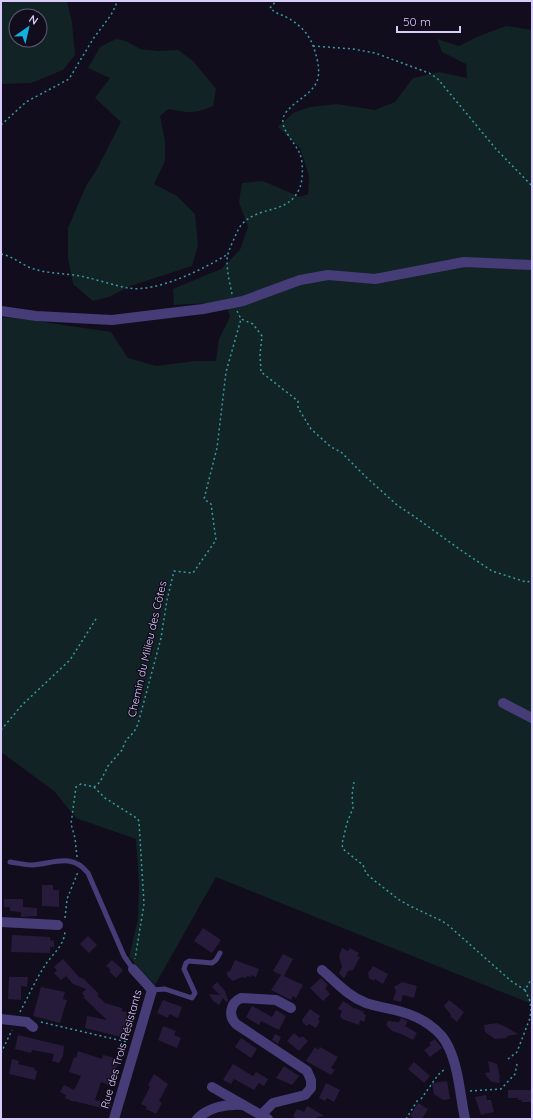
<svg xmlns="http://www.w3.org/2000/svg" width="533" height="1120" font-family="Quicksand,sans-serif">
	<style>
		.green { fill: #112325; fill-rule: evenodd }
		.building { fill: #261b3b }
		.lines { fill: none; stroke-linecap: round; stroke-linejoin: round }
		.path { stroke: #379ba4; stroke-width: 1.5; stroke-dasharray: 2 3; stroke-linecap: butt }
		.lane { stroke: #463c77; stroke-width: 5 }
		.street { stroke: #463c77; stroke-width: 10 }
		.labels { text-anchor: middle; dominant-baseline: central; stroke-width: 3; stroke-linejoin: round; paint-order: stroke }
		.street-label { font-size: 11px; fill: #d8ccfb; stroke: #120d1c }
	</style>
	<rect width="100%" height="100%" fill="#120d1c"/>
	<g class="green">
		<path d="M1 1H67L72 23 75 55 63 70 31 83 1 84ZM16 16H40V40H16Z"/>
		<polygon points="506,26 532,30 532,92 530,93 532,94 532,1004 216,877 155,985 129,957 138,919 139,884 136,839 76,818 54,791 1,752 1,317 30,320 111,332 128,358 156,366 195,361 216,361 219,339 230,317 225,302 174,305 173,289 221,269 240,250 248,227 239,202 242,183 263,181 300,197 308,194 309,176 300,148 278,127 293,113 310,107 337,104 375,110 395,102 413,78 439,72 467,78 466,64 442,52 437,39 459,46 479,36"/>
		<path d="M116 39 126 41 140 49 158 51 178 50 193 61 216 89 213 106C194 114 189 113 168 109L160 116 165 141V161L154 184 177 196 195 214 198 245 192 266 130 286 109 297 93 301 73 284 68 258V228L86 186 97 169 121 122 95 98 110 78 88 68 100 47Z"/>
	</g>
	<g class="building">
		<polygon points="42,885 53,885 53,890 59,890 59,907 42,906"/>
		<polygon points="4,899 23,899 23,907 37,908 37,916 21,917 21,912 10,911 10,907 4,907"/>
		<polygon points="203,928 221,940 212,953 194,941"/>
		<polygon points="12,935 50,937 50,940 54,941 54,947 50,947 50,953 11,952"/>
		<polygon points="88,936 97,945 89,953 80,944"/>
		<polygon points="342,948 348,951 350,948 359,953 357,956 360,957 353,970 348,971 344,979 339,973 342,967 339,956"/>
		<polygon points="283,954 293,959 284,976 303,985 296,998 293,996 291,1000 271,990 281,975 273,971"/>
		<polygon points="63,959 79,977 84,979 99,994 97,995 105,1003 122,1008 122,1011 127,1012 126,1015 131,1017 125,1038 85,1028 87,1016 107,1020 83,997 85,997 82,993 86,989 73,984 66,976 61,980 54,973 57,970 54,967"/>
		<polygon points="112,960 123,970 116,978 109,971 111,970 106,966"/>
		<polygon points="235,960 259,969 256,977 252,975 251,977 247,976 246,978 242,977 233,981 227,976 227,972 230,971"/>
		<polygon points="373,966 388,974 383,984 375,979 374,981 369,978 368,973"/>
		<polygon points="9,977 28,977 27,987 21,986 21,1000 8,999"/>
		<polygon points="321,978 328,985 325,988 330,994 323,1001 310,988"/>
		<polygon points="217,982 225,991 228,1000 227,1003 223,998 219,1005 213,1001 209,994 220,995 212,987"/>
		<polygon points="402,982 417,986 414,998 403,995 401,1002 393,1000 396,991 394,987"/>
		<polygon points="41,987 65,992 63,999 67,1000 60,1023 33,1016"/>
		<polygon points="163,1000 182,1007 178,1018 169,1014 168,1018 157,1013"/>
		<polygon points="449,1000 464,1012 457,1022 450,1016 451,1015 444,1006"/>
		<polygon points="343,1001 355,1009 355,1008 364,1012 363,1014 366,1015 364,1022 360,1020 359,1025 342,1019 340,1016 342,1011 338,1009"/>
		<polygon points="252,1006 272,1017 276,1010 286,1016 279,1030 261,1021 259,1025 246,1017"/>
		<polygon points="310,1009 320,1016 318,1020 320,1021 316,1028 309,1024 307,1026 303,1023 302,1020"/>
		<polygon points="401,1018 408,1021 405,1026 417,1033 413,1040 401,1034 392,1031 386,1025 388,1021 399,1022"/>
		<polygon points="497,1023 506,1027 518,1034 507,1036 507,1038 495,1039 485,1032 484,1025"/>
		<polygon points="163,1026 176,1031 174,1035 181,1038 177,1048 158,1040"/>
		<polygon points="294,1033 300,1038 302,1036 308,1041 299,1051 287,1041"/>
		<polygon points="275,1034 281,1037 278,1044 272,1040"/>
		<polygon points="18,1035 64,1046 63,1056 59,1063 52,1061 54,1054 32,1050 31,1053 15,1049"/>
		<polygon points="241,1038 257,1049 251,1058 235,1047"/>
		<polygon points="435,1039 442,1048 430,1057 424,1050 431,1045 429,1043"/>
		<polygon points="315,1047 318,1050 320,1047 338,1057 331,1068 335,1070 331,1075 306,1061"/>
		<polygon points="78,1051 102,1059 103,1055 115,1058 114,1062 118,1063 111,1086 101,1082 95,1100 111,1105 109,1110 74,1101 74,1102 65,1098 66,1095 60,1092 64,1085 74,1090 81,1076 69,1072 74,1057 76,1058"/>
		<polygon points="12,1059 19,1061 18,1064 35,1068 34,1070 37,1071 35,1080 9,1074"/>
		<polygon points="488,1061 497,1064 500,1078 499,1078 500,1083 492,1082 487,1077 485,1073 490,1072"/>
		<polygon points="414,1062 430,1076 424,1083 408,1069"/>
		<polygon points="233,1064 253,1076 256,1072 268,1079 264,1086 259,1083 254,1090 234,1079 231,1084 223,1080"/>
		<polygon points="284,1066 299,1076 292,1085 276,1078"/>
		<polygon points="154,1074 168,1084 159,1101 162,1103 156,1114 146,1109 147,1107 141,1104 150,1087 148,1085"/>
		<polygon points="447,1081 450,1099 443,1100 434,1094 432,1083"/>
		<polygon points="326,1083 340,1090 334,1102 327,1098 325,1101 319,1098"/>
		<polygon points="508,1090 532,1090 532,1102 521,1102 522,1100 518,1100 518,1098 508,1098"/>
		<polygon points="486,1095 487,1100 491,1100 494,1112 481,1115 475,1097"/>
		<polygon points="418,1103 428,1109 422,1119 415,1119 410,1116"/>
		<polygon points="307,1106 316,1111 324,1116 317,1117 316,1119 297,1119 293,1116 297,1109 304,1112"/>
	</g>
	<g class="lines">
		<g class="path">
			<polyline points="313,46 353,49 375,53 429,73 437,78 496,149 532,186"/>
			<polyline points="1,125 26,102 69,79 93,39 111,15 116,5 116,1"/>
			<path d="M1 254C13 256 23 266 34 269 49 274 65 273 80 276 96 279 112 285 128 288 156 293 204 269 228 254"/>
			<path d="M232 294C230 284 227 272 227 261 227 254 230 248 233 241 236 235 238 228 243 223 262 204 291 216 301 184 303 176 303 162 300 154 296 144 281 130 283 119 284 113 289 109 293 105 312 90 323 85 317 59 315 51 313 43 308 36 304 29 295 22 288 18 281 14 276 14 270 8L276 1"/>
			<polyline points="237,311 241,319 253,324 262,336 260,354 261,372 298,401 298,408 311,429 331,447 341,452 366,477 397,505 415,517 462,551 492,571 526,582 532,581"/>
			<polyline points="1,730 22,705 70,660 96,619"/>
			<polyline points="354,782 352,795 353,808 347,823 342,844 343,849 363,865 366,873 370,877 398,899 410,906 442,921 448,925 511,981 525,990"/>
			<polyline points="94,787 100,782 108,766 122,750 126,740 134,732 138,724 161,638 167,600 174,571 193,573 216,540 211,504 204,499 217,448 226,372 241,319"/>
			<polyline points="94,787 105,798 138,819 139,822 144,904 135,959"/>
			<polyline points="77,857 75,838 71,824 76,787 81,784 94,787"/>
			<polyline points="65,918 67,899 78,872"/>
			<path d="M20 1012C28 997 35 981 44 967 51 955 65 946 65 930"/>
			<polyline points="41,1022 127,1042"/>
			<polyline points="1,1053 12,1030"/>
			<polyline points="508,1059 517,1052 530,1018 531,1009 530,1001 525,990 532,978"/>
			<polyline points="470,1091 501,1089 515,1074 517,1064"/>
			<polyline points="421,1099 438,1075 446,1068"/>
			<polyline points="406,1119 419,1098"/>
		</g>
		<g class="lane">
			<path d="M10 862C17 863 25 865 32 865 53 864 71 852 88 873L124 956 133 969"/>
			<polyline points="152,990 165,989 192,998 195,993 184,969 186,963 189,961 212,963 216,960 220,953"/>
		</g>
		<g class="street">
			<polyline points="1,311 36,316 112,320 203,309 243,301 300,280 328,275 375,279 464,262 532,265"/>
			<polyline points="503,703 532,718"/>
			<polyline points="1,922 58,925"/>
			<path d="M322 970C336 982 348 996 366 1003 377 1007 390 1008 402 1012 420 1017 441 1029 449 1048 459 1070 460 1095 465 1119"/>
			<polyline points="1,1019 27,1022 33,1027"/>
			<polyline points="212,1087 268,1119"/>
			<path d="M261 1115 273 1103 305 1095 311 1088V1080L307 1071 236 1024C228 1016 230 1003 241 998L276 1000 291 1008"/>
			<polyline points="114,1119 152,990 133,969"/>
			<path d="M197 1119C209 1107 227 1104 243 1105"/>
		</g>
	</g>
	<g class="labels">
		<g class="street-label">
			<text transform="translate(147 649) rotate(-77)">Chemin du Milieu des Côtes</text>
			<text transform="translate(121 1049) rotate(-74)">Rue des Trois Résistants</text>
		</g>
	</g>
	<rect width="533" height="1120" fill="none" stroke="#d8ccfb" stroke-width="4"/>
	<g transform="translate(28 28) rotate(34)"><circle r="19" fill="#120d1c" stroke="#615975"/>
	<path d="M0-3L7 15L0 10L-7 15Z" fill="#13afdf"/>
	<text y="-6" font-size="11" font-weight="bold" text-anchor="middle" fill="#d8ccfb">N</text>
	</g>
	<path d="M397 26v6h63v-6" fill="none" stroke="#d8ccfb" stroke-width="2"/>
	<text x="403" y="26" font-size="12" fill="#d8ccfb" stroke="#120d1c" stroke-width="3" paint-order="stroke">50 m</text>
</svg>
